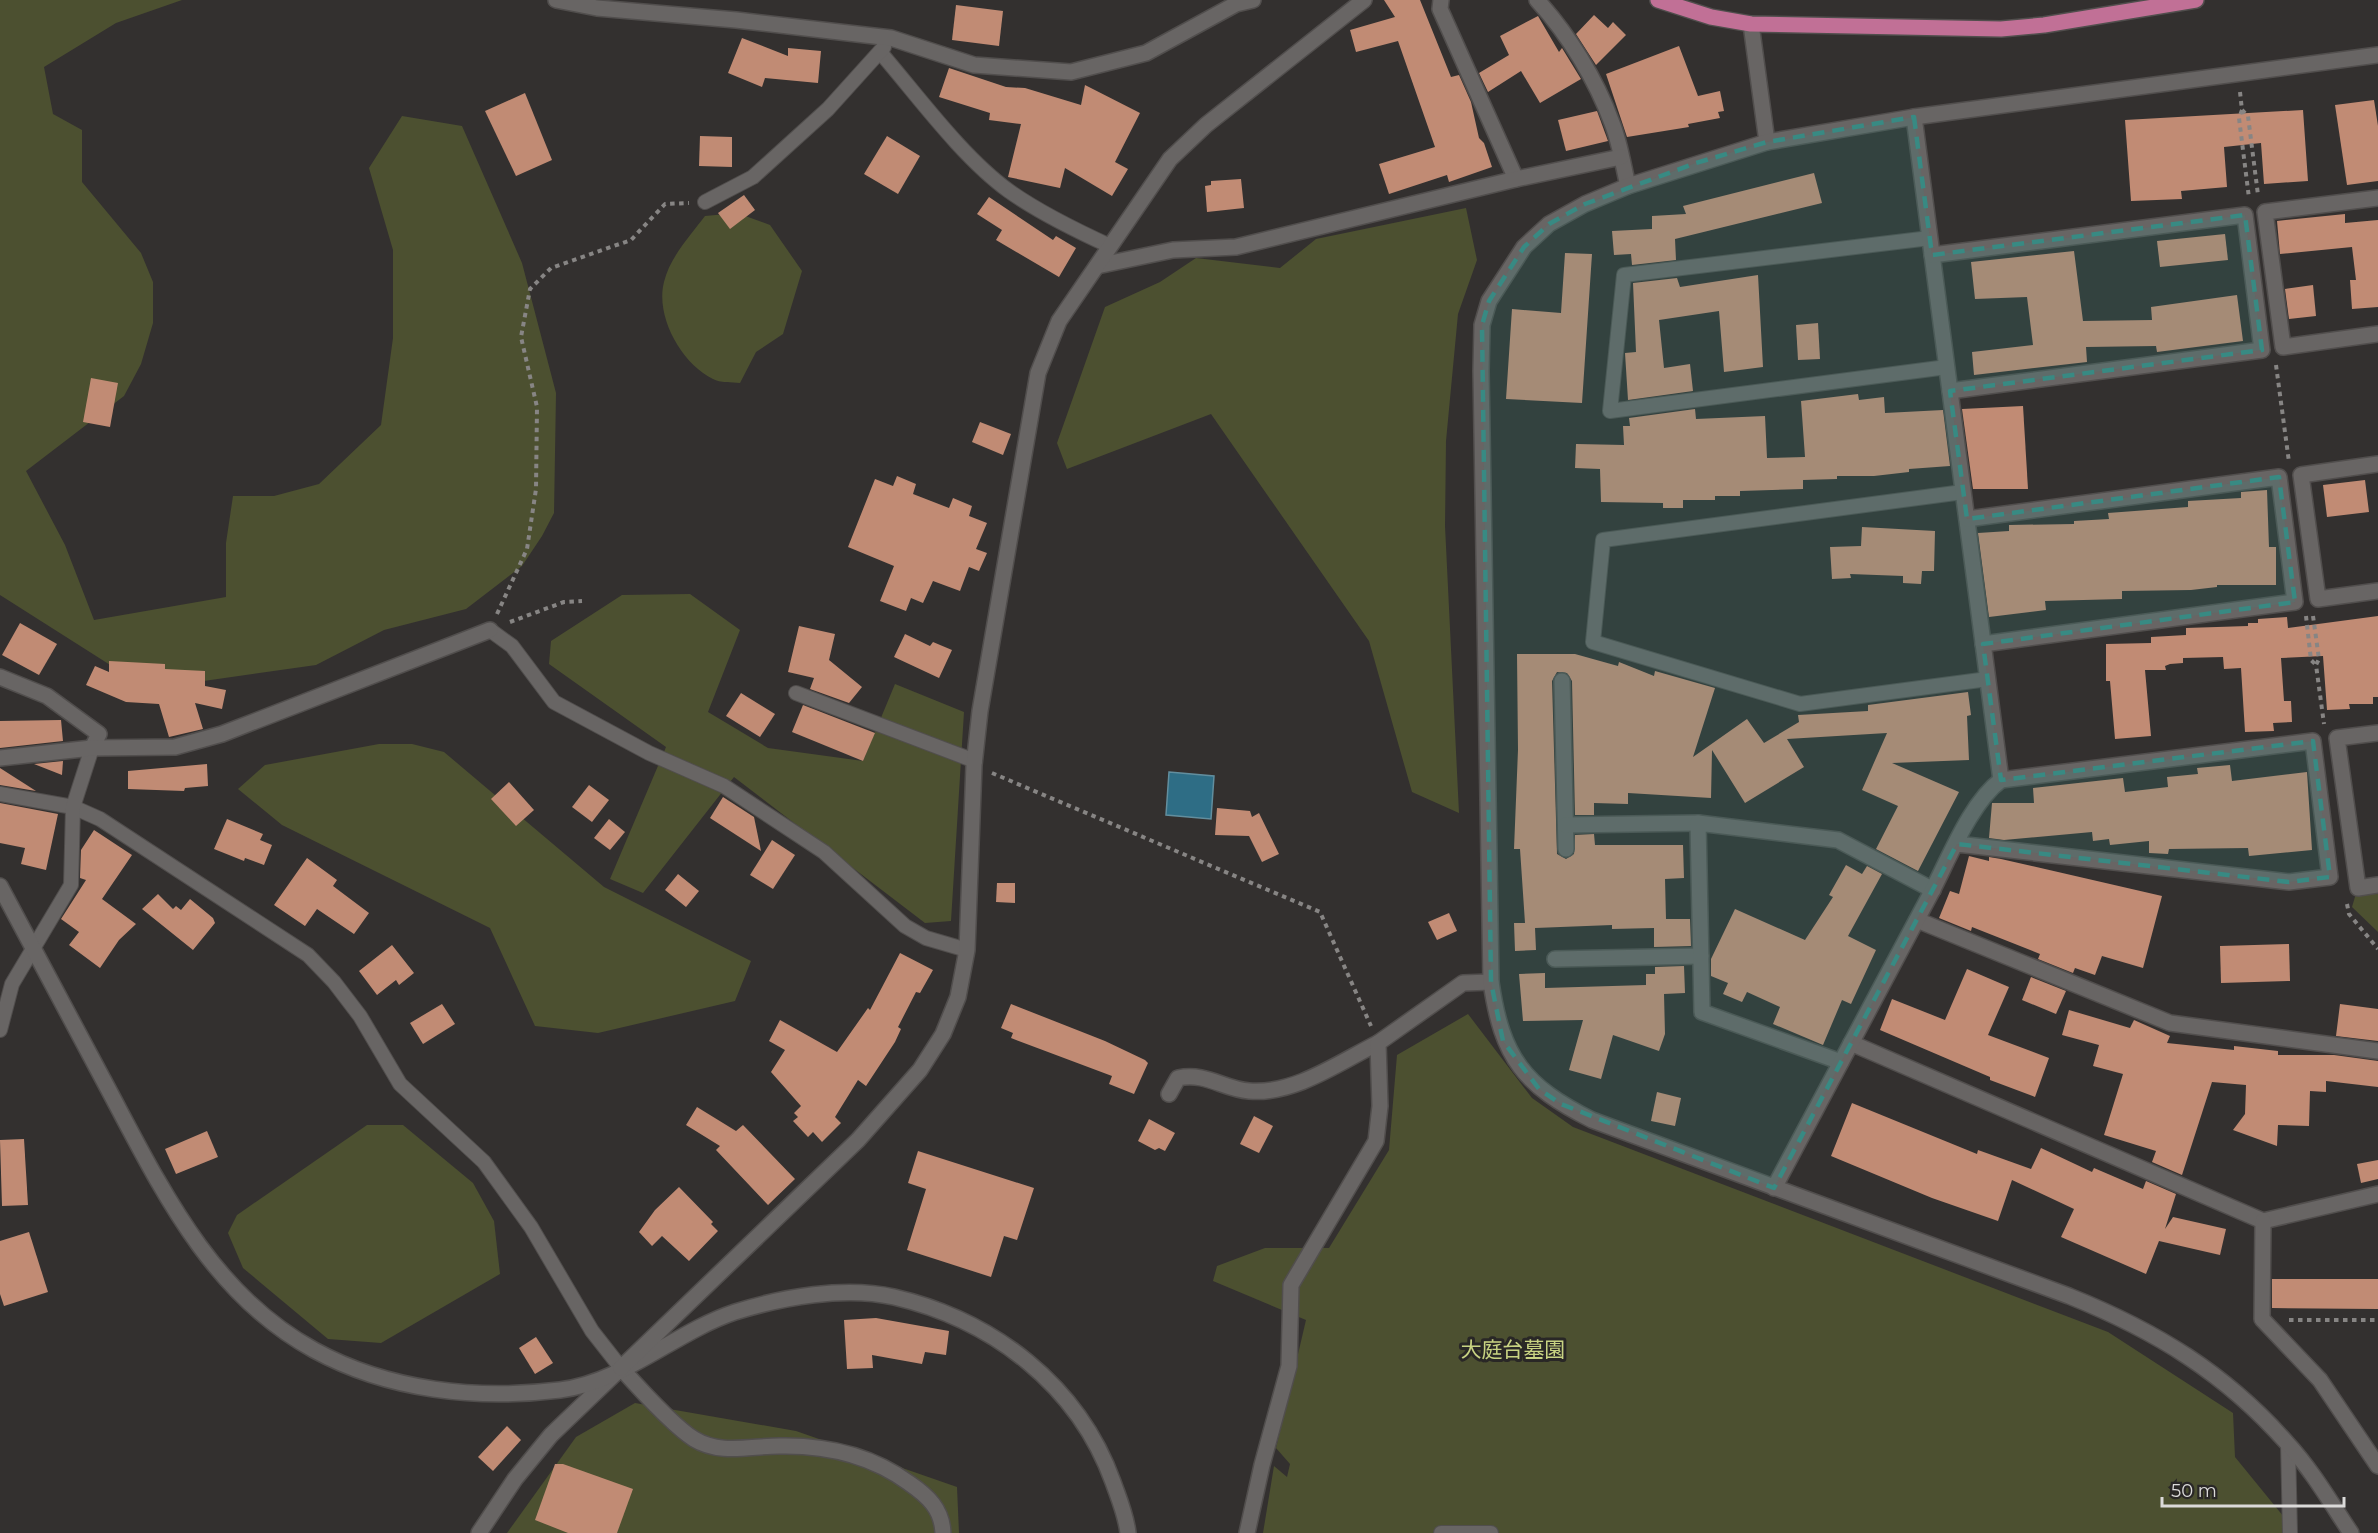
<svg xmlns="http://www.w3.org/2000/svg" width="2378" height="1533" font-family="Montserrat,'Noto Sans JP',sans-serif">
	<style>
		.green { fill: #4c5030 }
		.water { fill: #2e6d85; stroke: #628e9e; stroke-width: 1.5 }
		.building { fill: #c18b74 }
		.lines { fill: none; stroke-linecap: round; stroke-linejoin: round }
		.service-casing { stroke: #514e4d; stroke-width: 16 }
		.minor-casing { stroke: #514e4d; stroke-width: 18 }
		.tertiary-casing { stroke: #514e4d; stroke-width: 18 }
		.primary-casing { stroke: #514e4d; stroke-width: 18 }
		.path { stroke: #878584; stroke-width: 4; stroke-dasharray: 4.5 4.5; stroke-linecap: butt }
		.service { stroke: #686564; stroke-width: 14 }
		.minor { stroke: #686564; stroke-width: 15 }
		.tertiary { stroke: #686564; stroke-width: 15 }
		.primary { stroke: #c17096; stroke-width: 15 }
		.marked { fill: #388a83; fill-opacity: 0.2; stroke: #388a83; stroke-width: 4.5; stroke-dasharray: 12 8; stroke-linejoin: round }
		.labels { text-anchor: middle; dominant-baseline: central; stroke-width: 6; stroke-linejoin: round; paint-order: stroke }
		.park-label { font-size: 21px; fill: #c8d382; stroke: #292726 }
	</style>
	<rect width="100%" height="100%" fill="#33302f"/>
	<g class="green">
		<polygon points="0,0 182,0 116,23 44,67 53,114 82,130 82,182 141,253 153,282 153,323 141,364 124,396 26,471 65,545 94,620 226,597 226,543 233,496 274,496 319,484 381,425 393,338 393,250 369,168 402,116 462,126 522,263 556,393 554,513 542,536 522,566 466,609 384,630 316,665 148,689 0,595"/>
		<polygon points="1466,208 1477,260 1458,314 1446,441 1445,526 1459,813 1412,792 1369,641 1211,414 1067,469 1057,443 1105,307 1160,282 1196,258 1280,268 1316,239"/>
		<path d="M737 213 770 225 802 271 783 334 756 352 740 383C732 382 720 383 713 379 682 364 655 317 664 282 670 257 690 236 705 216Z"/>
		<polygon points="690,594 740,630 708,712 768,748 863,761 895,684 964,712 951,921 925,923 734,777 643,893 610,879 666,747 549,664 551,641 622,595"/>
		<polygon points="379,744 412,744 444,752 604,887 751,961 735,1001 598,1033 535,1026 490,928 282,825 238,789 265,765"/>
		<polygon points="2357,890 2378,890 2378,932 2352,907"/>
		<polygon points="1468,1014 1532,1098 1573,1127 2108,1332 2233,1413 2235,1457 2297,1533 1263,1533 1274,1466 1287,1477 1290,1464 1276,1448 1306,1320 1213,1281 1217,1266 1265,1248 1329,1248 1389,1150 1397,1055"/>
		<polygon points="367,1125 403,1125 473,1183 494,1221 500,1274 381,1343 328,1339 243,1268 228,1233 237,1215"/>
		<polygon points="635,1403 796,1431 957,1487 959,1533 507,1533 576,1437"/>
	</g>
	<polygon class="water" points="1169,772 1214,776 1211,819 1166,815"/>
	<g class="building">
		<polygon points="1384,0 1420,0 1451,77 1459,75 1471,102 1479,138 1484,143 1492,167 1449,182 1447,175 1389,194 1379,164 1435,147 1398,41 1356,52 1350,30 1395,17"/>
		<polygon points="956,5 1003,11 999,46 952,40"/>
		<polygon points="1594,15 1608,28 1613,22 1626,35 1596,65 1576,34"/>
		<polygon points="1538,16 1559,52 1562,48 1581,79 1540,103 1521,71 1488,92 1479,73 1509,55 1500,36"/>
		<polygon points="742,38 788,56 788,48 821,51 818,83 765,78 762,87 728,73"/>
		<polygon points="1679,46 1698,96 1720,91 1724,111 1718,112 1720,118 1688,124 1689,127 1627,137 1606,74"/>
		<polygon points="949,68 1006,87 1025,88 1081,105 1085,85 1140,113 1115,162 1128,169 1112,196 1065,168 1060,188 1008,177 1021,124 989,120 990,113 939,97"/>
		<polygon points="525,93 552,160 516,176 485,111"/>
		<polygon points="2374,100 2378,126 2378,181 2347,185 2335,105"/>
		<polygon points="2303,110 2308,181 2264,184 2261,143 2224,147 2227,187 2181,191 2182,199 2131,201 2125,120"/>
		<polygon points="1597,111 1608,141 1566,151 1558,120"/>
		<polygon points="700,136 732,137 732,167 699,166"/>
		<polygon points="887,136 920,156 898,194 864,174"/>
		<polygon points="1814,173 1822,203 1675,239 1676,260 1632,265 1631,254 1614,255 1612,231 1652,229 1652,216 1686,214 1683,206"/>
		<polygon points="1241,179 1244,208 1207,212 1205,186 1211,185 1211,181"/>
		<polygon points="744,195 755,210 730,229 718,213"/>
		<polygon points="989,197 1053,240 1056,236 1076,248 1059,277 996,240 1002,230 977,214"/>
		<polygon points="2345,214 2345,223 2378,220 2378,307 2352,309 2350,280 2356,280 2352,247 2280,254 2277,221"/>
		<polygon points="2225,234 2228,260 2160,267 2157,241"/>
		<polygon points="2074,251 2083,321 2152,320 2151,307 2237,295 2243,341 2157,352 2156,346 2086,347 2087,362 1974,375 1972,352 2033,345 2027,297 1975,299 1971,262"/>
		<polygon points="1565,253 1592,254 1582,403 1506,399 1512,309 1561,313"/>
		<polygon points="1758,275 1763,367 1724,372 1719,311 1659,320 1664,368 1690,364 1693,391 1628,400 1625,353 1636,352 1633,283 1677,278 1680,287"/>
		<polygon points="2313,285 2316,316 2289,319 2285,289"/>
		<polygon points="1818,323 1820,359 1798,360 1796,325"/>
		<polygon points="91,378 118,383 110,427 83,422"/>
		<polygon points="1858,394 1859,400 1884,397 1885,413 1943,410 1950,466 1909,469 1909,472 1874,476 1837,476 1837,479 1803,480 1803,489 1740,491 1740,496 1715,496 1715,500 1683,500 1683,508 1663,508 1663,503 1601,502 1600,469 1575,468 1576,444 1624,445 1623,426 1630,426 1629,418 1695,409 1696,419 1765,416 1767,458 1805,457 1801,401"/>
		<polygon points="2023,406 2028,489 1973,489 1962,409"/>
		<polygon points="980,422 1011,434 1003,455 972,442"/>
		<polygon points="897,476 916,484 913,494 949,508 953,498 972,506 969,516 987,523 976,549 987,553 979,571 969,567 960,591 933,581 923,603 911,598 906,611 880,601 894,566 848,547 875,479 893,486"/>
		<polygon points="2365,480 2369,512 2327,517 2323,485"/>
		<polygon points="2267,490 2269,547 2276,547 2276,585 2217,585 2217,587 2191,590 2122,591 2122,599 2045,601 2046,610 1989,617 1978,533 2009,531 2009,525 2074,524 2074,521 2109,519 2108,513 2188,507 2188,501 2241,498 2241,492"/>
		<polygon points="1862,527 1935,531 1934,571 1922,571 1921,584 1903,583 1903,576 1850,574 1851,578 1832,579 1830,547 1861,546"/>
		<polygon points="2378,616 2378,697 2373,697 2373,704 2349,704 2350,709 2327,710 2323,656 2281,658 2284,701 2291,701 2292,722 2273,723 2274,731 2245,732 2241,668 2224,669 2223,657 2183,658 2183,663 2170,664 2165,666 2166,670 2145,670 2151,736 2115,739 2110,681 2106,681 2106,644 2151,643 2151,637 2186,635 2186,628 2248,626 2248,623 2258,623 2258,619 2287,617 2288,628"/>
		<polygon points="20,623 57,644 39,675 2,655"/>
		<polygon points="799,626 835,634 829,660 862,687 849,703 810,689 814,678 788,672"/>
		<polygon points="905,634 930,646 933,642 952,650 939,678 894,657"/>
		<polygon points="1517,654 1575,654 1618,666 1619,662 1654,676 1655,671 1715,688 1693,757 1747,719 1764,743 1799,722 1798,715 1868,711 1868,705 1968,692 1971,715 1967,716 1969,760 1892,763 1959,792 1918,871 1876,849 1898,806 1862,790 1887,733 1787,739 1804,767 1745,803 1712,750 1711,798 1628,793 1628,804 1594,803 1594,815 1575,815 1572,681 1567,673 1557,672 1552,681 1557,854 1566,859 1574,854 1575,835 1594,834 1595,845 1683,845 1684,878 1665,879 1666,919 1690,919 1691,946 1654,947 1654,928 1612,929 1612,925 1535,928 1536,950 1515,951 1514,923 1525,923 1520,849 1514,849 1518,750"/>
		<polygon points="109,661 165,664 165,669 205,671 205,686 226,690 222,709 195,703 203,729 169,737 159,704 126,702 86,685 95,666 109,672"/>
		<polygon points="741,693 775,714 760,737 726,716"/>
		<polygon points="803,705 875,733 863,761 792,732"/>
		<polygon points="61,720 63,741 0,748 0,721"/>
		<polygon points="63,761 62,775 34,764"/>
		<polygon points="207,764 208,786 185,788 184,791 128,789 128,771"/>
		<polygon points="2230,765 2232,781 2307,772 2312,850 2249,856 2248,848 2169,849 2168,854 2149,853 2149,841 2110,845 2109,839 2093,841 2092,832 2004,840 1989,838 1992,803 2034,803 2033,788 2123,778 2125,792 2168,787 2167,777 2198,774 2197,768"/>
		<polygon points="0,768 36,791 0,785"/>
		<polygon points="509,782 534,810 516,826 491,799"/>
		<polygon points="589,785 609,800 592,822 572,807"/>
		<polygon points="723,797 754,817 761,851 710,818"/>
		<polygon points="0,803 58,814 46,870 21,864 25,848 0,843"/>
		<polygon points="1217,808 1250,811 1252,817 1259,813 1279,854 1262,862 1249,836 1215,835"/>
		<polygon points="227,819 263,834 260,840 272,845 264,865 245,858 244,861 214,849"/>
		<polygon points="609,819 625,832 610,850 594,838"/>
		<polygon points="94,830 132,855 102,899 136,924 119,940 100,968 69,945 79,932 61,919 86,880 80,878 81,850"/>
		<polygon points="772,840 795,855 773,889 750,875"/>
		<polygon points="1969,856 1989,861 1989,857 2001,859 2162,896 2143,968 2102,956 2095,975 2075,968 2073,973 2038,959 2040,954 1972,927 1971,931 1939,918 1950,891 1959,894"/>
		<polygon points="307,858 337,880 333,886 369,913 354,934 317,909 305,926 274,905"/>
		<polygon points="1846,865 1862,874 1867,866 1882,874 1848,936 1876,950 1851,1004 1842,1000 1823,1045 1773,1024 1780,1007 1747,992 1742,1002 1723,994 1728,983 1711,976 1711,959 1735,909 1805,940 1833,897 1829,895"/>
		<polygon points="678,874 699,891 686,907 665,890"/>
		<polygon points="997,883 1015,883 1015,903 996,902"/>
		<polygon points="158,894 173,909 176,906 181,910 190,899 213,918 215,923 193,950 142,909"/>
		<polygon points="1449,913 1457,931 1437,940 1428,922"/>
		<polygon points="2289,944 2290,981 2221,983 2220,946"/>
		<polygon points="392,945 414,973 399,985 396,980 377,995 359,971"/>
		<polygon points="900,953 933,970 920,993 916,992 898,1027 901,1029 895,1042 866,1086 858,1080 835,1117 841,1123 822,1142 813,1132 808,1137 793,1121 798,1117 794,1113 801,1106 771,1072 785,1050 769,1041 780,1020 837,1052 868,1008 870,1010"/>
		<polygon points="1684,966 1685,993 1664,994 1665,1034 1659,1051 1613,1035 1601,1079 1569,1070 1583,1020 1523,1021 1519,974 1545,973 1545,988 1646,985 1646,974 1655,974 1655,967"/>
		<polygon points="1967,969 2009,987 1988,1035 2049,1058 2035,1097 1990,1080 1990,1077 1880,1030 1892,999 1945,1020"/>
		<polygon points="2031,977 2066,991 2056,1014 2022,1000"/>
		<polygon points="442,1004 455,1024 423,1044 410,1023"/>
		<polygon points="1011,1004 1105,1041 1145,1060 1148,1063 1134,1094 1109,1084 1112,1076 1011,1038 1013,1033 1001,1028"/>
		<polygon points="2340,1004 2378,1009 2378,1041 2336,1036"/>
		<polygon points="2069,1010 2130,1028 2134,1020 2170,1036 2167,1043 2234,1050 2234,1046 2278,1051 2278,1055 2334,1055 2378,1061 2378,1087 2326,1081 2326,1092 2310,1091 2309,1126 2278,1125 2277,1146 2233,1130 2245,1114 2246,1085 2212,1082 2182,1175 2152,1162 2156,1151 2104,1135 2123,1074 2093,1066 2099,1045 2062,1035"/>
		<polygon points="1657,1092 1681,1098 1675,1126 1651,1121"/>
		<polygon points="1852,1103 1977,1154 1978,1150 2031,1169 2041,1148 2092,1172 2094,1168 2143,1189 2146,1181 2176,1194 2165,1229 2173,1217 2226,1229 2220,1255 2159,1241 2146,1274 2061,1237 2074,1209 2012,1180 1998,1221 1932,1198 1831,1156"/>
		<polygon points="697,1107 736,1131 743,1125 795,1179 768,1205 716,1150 720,1146 686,1125"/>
		<polygon points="1254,1116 1273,1126 1259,1153 1240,1144"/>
		<polygon points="1149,1119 1175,1133 1165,1151 1159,1148 1155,1150 1138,1141"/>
		<polygon points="207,1131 218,1157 176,1174 165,1149"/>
		<polygon points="24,1139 28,1205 2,1206 0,1140"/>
		<polygon points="918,1151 1034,1188 1017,1240 1004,1236 991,1277 907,1250 926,1189 908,1183"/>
		<polygon points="2378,1160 2378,1179 2361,1183 2357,1164"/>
		<polygon points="679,1187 713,1222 711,1224 718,1231 689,1261 662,1236 652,1246 639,1232 655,1210"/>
		<polygon points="29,1232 48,1292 4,1306 0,1294 0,1241"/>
		<polygon points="2272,1279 2378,1279 2378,1309 2272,1308"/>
		<polygon points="876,1318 949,1331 946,1355 925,1352 922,1364 872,1355 873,1368 847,1369 844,1320"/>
		<polygon points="536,1337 553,1363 535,1374 519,1348"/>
		<polygon points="507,1426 521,1440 493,1471 478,1457"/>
		<polygon points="555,1464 563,1464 633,1489 617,1533 568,1533 535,1520"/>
	</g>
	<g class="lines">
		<g class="service-casing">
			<g id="service">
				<path d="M880 52C918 96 962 157 1009 191 1040 213 1075 230 1110 246"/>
				<polyline points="705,202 753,177 828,109 884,47"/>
				<polyline points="1930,238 1624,275 1610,411 1947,367"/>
				<polyline points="1963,492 1603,540 1593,642 1800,704 1988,679"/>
				<polyline points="490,630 512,646 554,702 649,753 724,786 824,852 905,926 926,938 967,950"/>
				<polyline points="796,693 975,761"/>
				<polyline points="0,794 73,807 100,819 308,955 334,982 360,1016 400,1084 484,1162 531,1227 592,1331 621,1368"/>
				<polyline points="0,1030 12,984 71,885 73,807 92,748"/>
				<polyline points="2288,1444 2290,1533"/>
				<polyline points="1441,1533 1491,1533"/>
			</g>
		</g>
		<g class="minor-casing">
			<g id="minor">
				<polyline points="556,0 597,8 736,20 891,38 974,65 1071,72 1146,53 1236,4 1253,0"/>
				<polyline points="1441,0 1440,9 1516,179"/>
				<path d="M1537 0C1568 34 1596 79 1612 123 1620 143 1623 165 1628 186"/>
				<polyline points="1914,117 2001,780"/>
				<polyline points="2378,198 2265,212 2283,347 2378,334"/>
				<polyline points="1932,255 2245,215 2262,350 1950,391"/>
				<polyline points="1097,266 1173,250 1236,247 1516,179 1621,157"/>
				<polyline points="2378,464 2301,475 2318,599 2378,591"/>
				<polyline points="1967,519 2279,477 2295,602 1983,644"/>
				<polyline points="0,677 47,696 99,734 92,748"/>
				<polyline points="1562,681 1566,849"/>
				<polyline points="2378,733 2337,738 2358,888 2378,885"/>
				<polyline points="0,758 92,748 175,747 222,734 490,630"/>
				<polyline points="1566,825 1698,823"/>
				<polyline points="1917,920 2170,1023 2378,1051"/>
				<polyline points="1555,959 1701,956"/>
				<polyline points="1851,1043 2263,1221 2378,1194"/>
				<polyline points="1841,1062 1702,1012 1698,823 1838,840 1933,890"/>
				<path d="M1169 1094 1178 1078C1206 1072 1223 1089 1249 1091 1294 1095 1340 1062 1378 1043"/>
				<path d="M1774 1188C1826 1090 1878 992 1930 895 1949 859 1970 803 2001 780L2313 741 2330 877 2289 882 1957 844"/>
				<polyline points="2263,1221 2262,1319 2320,1380 2378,1466"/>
				<path d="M479 1533 515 1479 551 1435 621 1368C638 1387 673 1426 694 1439 720 1455 750 1446 779 1446 826 1445 871 1455 909 1483 928 1496 942 1509 943 1533"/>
				<polyline points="1247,1533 1262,1465 1289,1366 1291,1285 1376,1141 1380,1106 1378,1043 1463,983 1491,982"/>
			</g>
		</g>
		<g class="tertiary-casing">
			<g id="tertiary">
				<polyline points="1751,24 1767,142"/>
				<path d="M0 886C35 952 70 1017 105 1083 159 1184 209 1293 314 1350 389 1391 477 1400 560 1390 624 1382 675 1332 735 1312 783 1297 844 1286 894 1297 993 1320 1078 1385 1113 1482 1119 1499 1126 1515 1128 1533"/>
				<polyline points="621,1368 858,1140 920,1070 943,1034 958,997 967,950 974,765 980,711 1038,373 1059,321 1170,159 1206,125 1364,0"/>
				<path d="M2351 1533C2331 1503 2312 1470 2287 1443 2225 1373 2156 1331 2069 1296L1592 1120C1524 1086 1502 1058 1491 982L1481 371 1482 325 1489 301 1524 247 1549 224 1585 204 1628 186 1767 142 1914 117 2378 55"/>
			</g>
		</g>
		<g class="primary-casing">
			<polyline id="primary" points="1658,0 1711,17 1751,24 2001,29 2044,25 2196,0"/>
		</g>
		<g class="path">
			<polyline points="2240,92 2242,110 2248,116 2258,195"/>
			<polyline points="2242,110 2239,118 2249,198"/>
			<polyline points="2276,365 2289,462"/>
			<polyline points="497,614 527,549 536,489 537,407 521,337 530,289 551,268 631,240 665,204 689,203"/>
			<polyline points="2306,616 2311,660 2316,665"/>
			<polyline points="2313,616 2319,659 2316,665 2324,724"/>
			<polyline points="510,622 564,602 582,601"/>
			<polyline points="992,773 1320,912 1371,1026"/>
			<polyline points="2347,904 2349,914 2378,949"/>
			<polyline points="2289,1320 2378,1320"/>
		</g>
		<use href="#service" class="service"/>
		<use href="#minor" class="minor"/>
		<use href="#tertiary" class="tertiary"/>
		<use href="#primary" class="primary"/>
	</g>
	<path class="marked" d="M1914 117 1932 255 2245 215 2262 350 1950 391 1967 519 2279 477 2295 602 1983 644 2001 780 2313 741 2330 877 2289 882 1957 844 1774 1188 1561 1104 1539 1089 1503 1041 1491 982 1482 325 1489 301 1524 247 1549 224 1585 204 1696 163 1767 142Z"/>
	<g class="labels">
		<g class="park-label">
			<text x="1513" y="1349">大庭台墓園</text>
		</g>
	</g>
	<path d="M2162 1497v9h182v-9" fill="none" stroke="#dbdad9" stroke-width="3"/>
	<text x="2171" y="1497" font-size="18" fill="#dbdad9" stroke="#292726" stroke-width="4.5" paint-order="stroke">50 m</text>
</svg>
